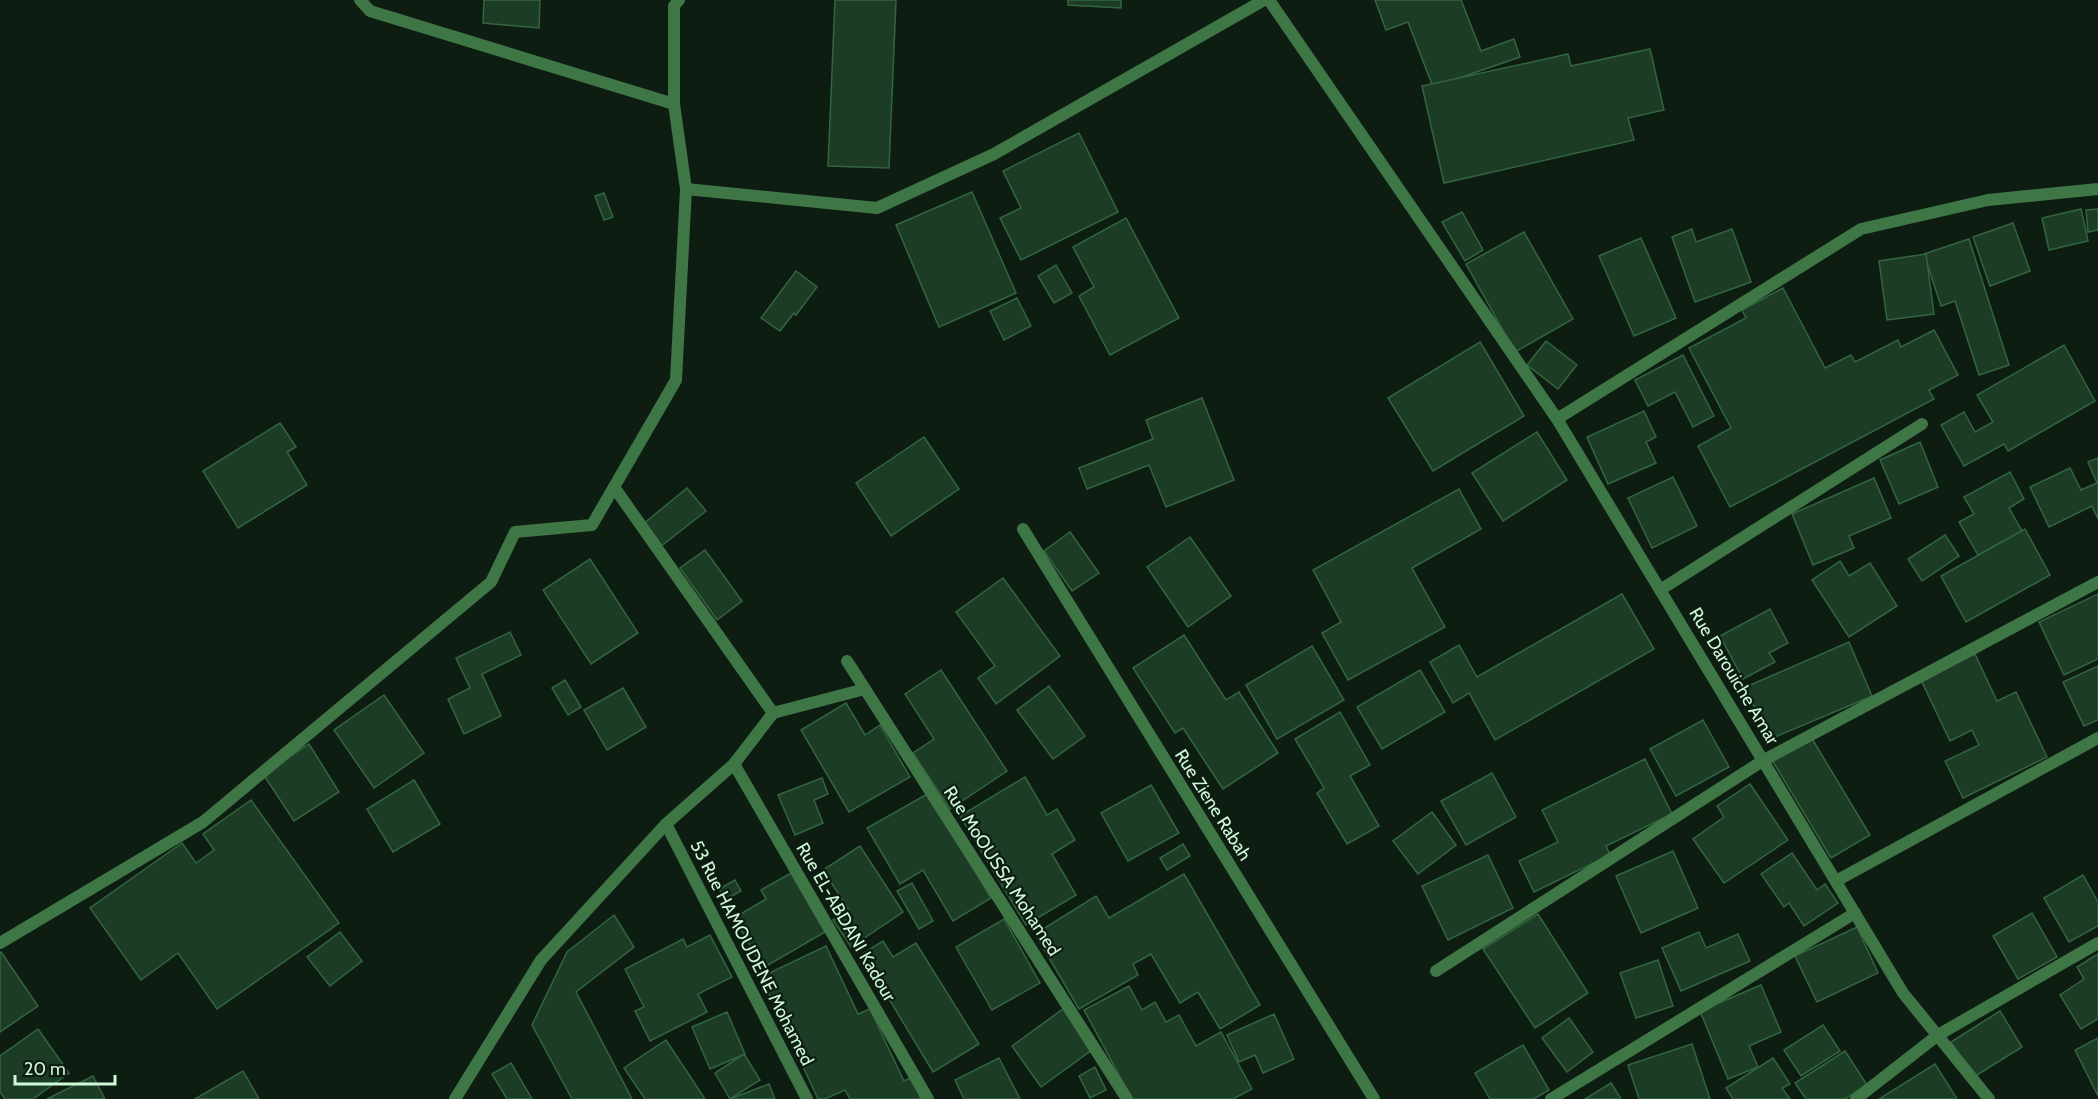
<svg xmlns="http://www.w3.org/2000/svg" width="2098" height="1099" font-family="Cabin,sans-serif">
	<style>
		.building { fill: #1d3c26; stroke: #326540; stroke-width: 1.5 }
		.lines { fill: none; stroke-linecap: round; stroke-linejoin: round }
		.street { stroke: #3f7646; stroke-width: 12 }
		.labels { text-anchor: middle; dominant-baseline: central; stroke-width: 4.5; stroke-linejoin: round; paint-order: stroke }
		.street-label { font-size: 18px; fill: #d0f9d9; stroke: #0e1d12 }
	</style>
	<rect width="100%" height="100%" fill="#0e1d12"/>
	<g class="building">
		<polygon points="484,0 540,0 539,28 483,23"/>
		<polygon points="835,0 896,0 889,168 828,166"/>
		<polygon points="1068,0 1121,0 1121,8 1068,5"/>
		<polygon points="1375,0 1461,0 1481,51 1514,39 1520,57 1433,87 1408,22 1386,30"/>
		<polygon points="1650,49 1664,110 1628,118 1634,140 1444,183 1422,86 1568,54 1571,66"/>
		<polygon points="1079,133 1118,212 1021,260 1000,218 1021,208 1003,171"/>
		<polygon points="972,192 1016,293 939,327 896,225"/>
		<polygon points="604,193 613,217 604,220 595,196"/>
		<polygon points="2081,209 2088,241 2049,250 2042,218"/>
		<polygon points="2098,209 2098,230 2088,232 2086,210"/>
		<polygon points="1462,212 1483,250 1465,261 1442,222"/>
		<polygon points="1126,218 1179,318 1110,355 1079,296 1094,287 1073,247"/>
		<polygon points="2013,223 2030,271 1990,286 1973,237"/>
		<polygon points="1692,229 1696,242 1732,229 1751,282 1695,302 1672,237"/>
		<polygon points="1524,232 1573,319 1515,352 1466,264"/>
		<polygon points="1641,238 1676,318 1634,336 1599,256"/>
		<polygon points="1969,239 2009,365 1979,375 1955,301 1941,306 1924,254"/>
		<polygon points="1926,254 1934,314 1887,320 1879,261"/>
		<polygon points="1056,265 1072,293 1054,303 1038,276"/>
		<polygon points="796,271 817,287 796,315 794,313 780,331 761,318"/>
		<polygon points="1783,288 1825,368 1851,355 1855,362 1898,340 1901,347 1934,330 1958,375 1929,390 1934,399 1730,507 1698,446 1731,428 1689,348 1746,318 1742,310"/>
		<polygon points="1017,298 1031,326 1004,340 990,311"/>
		<polygon points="1546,341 1577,365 1558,389 1527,365"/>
		<polygon points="1480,342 1524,416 1433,471 1388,398"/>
		<polygon points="2064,345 2095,401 2008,451 2004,444 1964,466 1941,425 1964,412 1975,432 1993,422 1977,395"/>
		<polygon points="1683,355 1714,416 1693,427 1675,392 1648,406 1635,380"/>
		<polygon points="1202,398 1234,480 1166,507 1149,465 1087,489 1079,468 1153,439 1146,420"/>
		<polygon points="1644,411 1656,437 1646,442 1656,463 1608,484 1587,437"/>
		<polygon points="280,423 296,447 287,452 307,485 238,528 203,471"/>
		<polygon points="1537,432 1567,480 1503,521 1472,473"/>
		<polygon points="924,437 959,489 891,536 856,483"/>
		<polygon points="1920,442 1938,487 1899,504 1880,460"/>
		<polygon points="2098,458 2098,519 2092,506 2049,527 2030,487 2070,468 2081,490 2097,483 2088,462"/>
		<polygon points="2010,472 2024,499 2009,508 2022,531 1978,555 1959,522 1974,514 1964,497"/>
		<polygon points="1673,477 1697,526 1652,548 1628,498"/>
		<polygon points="1874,478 1891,518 1849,536 1854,548 1813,565 1792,514"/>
		<polygon points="687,488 706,511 660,547 642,525"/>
		<polygon points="1459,489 1481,529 1412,568 1445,627 1348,680 1322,633 1341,622 1313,570"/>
		<polygon points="2025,529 2050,575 1966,622 1941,576"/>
		<polygon points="1070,532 1099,573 1072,591 1044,551"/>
		<polygon points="1945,535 1959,556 1922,581 1908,559"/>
		<polygon points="1190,537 1231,596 1188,627 1147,567"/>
		<polygon points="705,550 742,601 717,620 680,568"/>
		<polygon points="590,559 638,633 591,664 543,590"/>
		<polygon points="1840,561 1849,576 1870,563 1897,606 1849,637 1812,580"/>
		<polygon points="1003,578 1060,656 996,704 978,678 995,666 956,612"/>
		<polygon points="1622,594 1654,649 1495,740 1469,693 1453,703 1430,662 1459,645 1477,677"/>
		<polygon points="2098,594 2098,659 2064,675 2039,622"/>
		<polygon points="1770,609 1788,643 1769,653 1775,662 1743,679 1720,636"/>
		<polygon points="510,632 521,655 482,674 501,716 464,734 448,699 470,688 456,658"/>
		<polygon points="1184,635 1226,700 1239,692 1278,753 1223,789 1183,728 1175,733 1133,668"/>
		<polygon points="1849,642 1872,696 1768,740 1746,687"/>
		<polygon points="1312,646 1344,700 1277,739 1246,685"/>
		<polygon points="1975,654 1997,701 2016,692 2047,757 1963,798 1945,761 1979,745 1972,730 1950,741 1921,680"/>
		<polygon points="2098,666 2098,720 2084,726 2063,682"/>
		<polygon points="941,670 1007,771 950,809 913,753 934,739 905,694"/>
		<polygon points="1420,670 1445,712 1382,749 1357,707"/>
		<polygon points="565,680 581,707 568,715 552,688"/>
		<polygon points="1049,686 1085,736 1053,759 1017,710"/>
		<polygon points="623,688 646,727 607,750 584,710"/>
		<polygon points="384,695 424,753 374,788 334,730"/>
		<polygon points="846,703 865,735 880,725 910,777 849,812 801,730"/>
		<polygon points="1340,712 1370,765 1350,776 1379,826 1347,844 1317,793 1324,788 1295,739"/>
		<polygon points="1703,720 1729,767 1676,796 1650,749"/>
		<polygon points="1811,737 1870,835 1831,858 1772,760"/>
		<polygon points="309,744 339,792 294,821 263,774"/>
		<polygon points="1645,759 1672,814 1606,846 1610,855 1534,892 1519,861 1558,842 1542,810"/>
		<polygon points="1492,773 1516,817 1466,845 1441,801"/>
		<polygon points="1025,777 1047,815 1057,809 1075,840 1052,854 1076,895 1026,925 960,816"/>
		<polygon points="822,778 828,794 814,800 823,823 795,835 778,795"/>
		<polygon points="414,780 440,824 393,852 367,809"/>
		<polygon points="1750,784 1788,840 1724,883 1693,839 1724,817 1717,806"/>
		<polygon points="1151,785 1179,833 1128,861 1101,813"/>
		<polygon points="929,793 991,898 953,921 923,870 900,884 867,828"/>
		<polygon points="251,800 339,923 217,1009 178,953 141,980 90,908 182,843 196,863 214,850 203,834"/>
		<polygon points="1432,812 1456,845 1418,874 1393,841"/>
		<polygon points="1183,844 1190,856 1167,870 1160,858"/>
		<polygon points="860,846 903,912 851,947 833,920 849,910 823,870"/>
		<polygon points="1673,851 1698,908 1641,933 1616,876"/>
		<polygon points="1792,853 1817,890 1825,884 1838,903 1804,926 1789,903 1784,907 1761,874"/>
		<polygon points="1488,855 1513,908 1448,940 1422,886"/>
		<polygon points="791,873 825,932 763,968 734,918 766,899 761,890"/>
		<polygon points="1184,874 1260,1005 1220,1029 1198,992 1180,1003 1151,954 1133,964 1138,975 1079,1009 1035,934 1096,896 1109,918"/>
		<polygon points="2083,875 2098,902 2098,926 2069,942 2044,898"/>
		<polygon points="735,880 741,891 725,900 719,889"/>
		<polygon points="912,883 933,921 919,929 897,891"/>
		<polygon points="2032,913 2057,957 2018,979 1993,936"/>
		<polygon points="1538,914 1588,993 1535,1028 1483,949"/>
		<polygon points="614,915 634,947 576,992 632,1099 572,1099 532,1025 567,952"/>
		<polygon points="1004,919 1040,983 992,1010 956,947"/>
		<polygon points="1857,927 1878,973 1817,1002 1795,956"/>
		<polygon points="340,932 362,961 330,986 307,957"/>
		<polygon points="1699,932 1706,948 1738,934 1750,961 1681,991 1662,948"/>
		<polygon points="710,935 732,977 698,994 707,1012 650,1041 635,1011 644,1007 625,969 683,939 687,947"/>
		<polygon points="883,941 893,957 916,943 979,1044 933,1072 862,954"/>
		<polygon points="826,946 858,1014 870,1009 904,1081 911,1078 921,1099 850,1099 845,1090 825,1099 818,1099 761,977"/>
		<polygon points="1,952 38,1006 0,1032 0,953"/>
		<polygon points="2098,954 2098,1019 2081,1029 2060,995 2084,979 2077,967"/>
		<polygon points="1658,960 1673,1006 1636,1018 1620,973"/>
		<polygon points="1761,985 1781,1032 1749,1046 1758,1067 1728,1079 1700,1011"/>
		<polygon points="1129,986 1142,1010 1155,1002 1166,1022 1179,1015 1196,1046 1221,1032 1252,1089 1233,1099 1132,1099 1084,1010"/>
		<polygon points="1067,1006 1096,1047 1041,1087 1012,1046"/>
		<polygon points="2000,1011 2022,1047 1974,1077 1951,1042"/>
		<polygon points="727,1012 745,1054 710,1069 692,1027"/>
		<polygon points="1274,1014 1294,1059 1263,1073 1255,1055 1239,1062 1227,1035"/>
		<polygon points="1569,1018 1593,1052 1567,1072 1542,1038"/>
		<polygon points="1823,1025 1840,1051 1801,1076 1784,1050"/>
		<polygon points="38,1029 69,1073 33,1099 5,1099 0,1092 0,1056"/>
		<polygon points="2098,1038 2098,1096 2075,1050"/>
		<polygon points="666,1040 705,1099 645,1099 624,1068"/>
		<polygon points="1692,1044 1710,1099 1639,1099 1628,1065"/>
		<polygon points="1523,1045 1549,1090 1534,1099 1490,1099 1475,1073"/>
		<polygon points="1845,1051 1867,1085 1845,1099 1806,1099 1795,1083"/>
		<polygon points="744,1054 760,1080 730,1099 715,1073"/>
		<polygon points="999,1058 1020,1099 964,1099 955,1080"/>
		<polygon points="1773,1058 1790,1084 1782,1088 1790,1099 1733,1099 1726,1088"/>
		<polygon points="511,1063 532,1099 507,1099 492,1074"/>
		<polygon points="1935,1064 1957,1099 1879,1099"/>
		<polygon points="1095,1067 1106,1090 1090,1098 1079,1076"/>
		<polygon points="243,1071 259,1099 195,1099"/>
		<polygon points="93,1076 105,1099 47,1099"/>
		<polygon points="1611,1083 1621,1099 1585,1099"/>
		<polygon points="769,1084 775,1099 730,1099"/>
	</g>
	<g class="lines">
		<g class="street">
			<polyline points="360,0 370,11 674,104 686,189 877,208 994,154 1264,0"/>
			<polyline points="1269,0 1557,419 1903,993 1989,1099"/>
			<polyline points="674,104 674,6 679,0"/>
			<polyline points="1557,419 1861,229 1988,200 2098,189"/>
			<polyline points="1023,529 1374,1099"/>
			<polyline points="1660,590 1922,424"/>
			<polyline points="847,661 1127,1099"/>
			<polyline points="773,713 865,689"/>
			<polyline points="734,764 928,1099"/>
			<polyline points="666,824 807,1099"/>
			<polyline points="1836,881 2098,738"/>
			<polyline points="0,943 203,822 491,582 515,532 592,525 676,380 686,189"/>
			<polyline points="1436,971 1764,760 2098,582"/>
			<polyline points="455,1099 541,960 666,824 734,764 773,713 614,487"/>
			<polyline points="1551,1099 1855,913"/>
			<polyline points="1856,1099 1938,1035 2098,943"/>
		</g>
	</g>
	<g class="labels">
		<g class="street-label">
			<text transform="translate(1734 676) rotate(59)">Rue Darouiche Amar</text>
			<text transform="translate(1213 805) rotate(58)">Rue Ziene Rabah</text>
			<text transform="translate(1002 871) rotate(57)">Rue MoOUSSA Mohamed</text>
			<text transform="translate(846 922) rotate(60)">Rue EL-ABDANI Kadour</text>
			<text transform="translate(752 953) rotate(63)">53 Rue HAMOUDENE Mohamed</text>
		</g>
	</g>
	<path d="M15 1075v9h100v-9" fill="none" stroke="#d0f9d9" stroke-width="3"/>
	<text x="24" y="1075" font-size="18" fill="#d0f9d9" stroke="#0e1d12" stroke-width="4.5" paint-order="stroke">20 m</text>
</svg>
